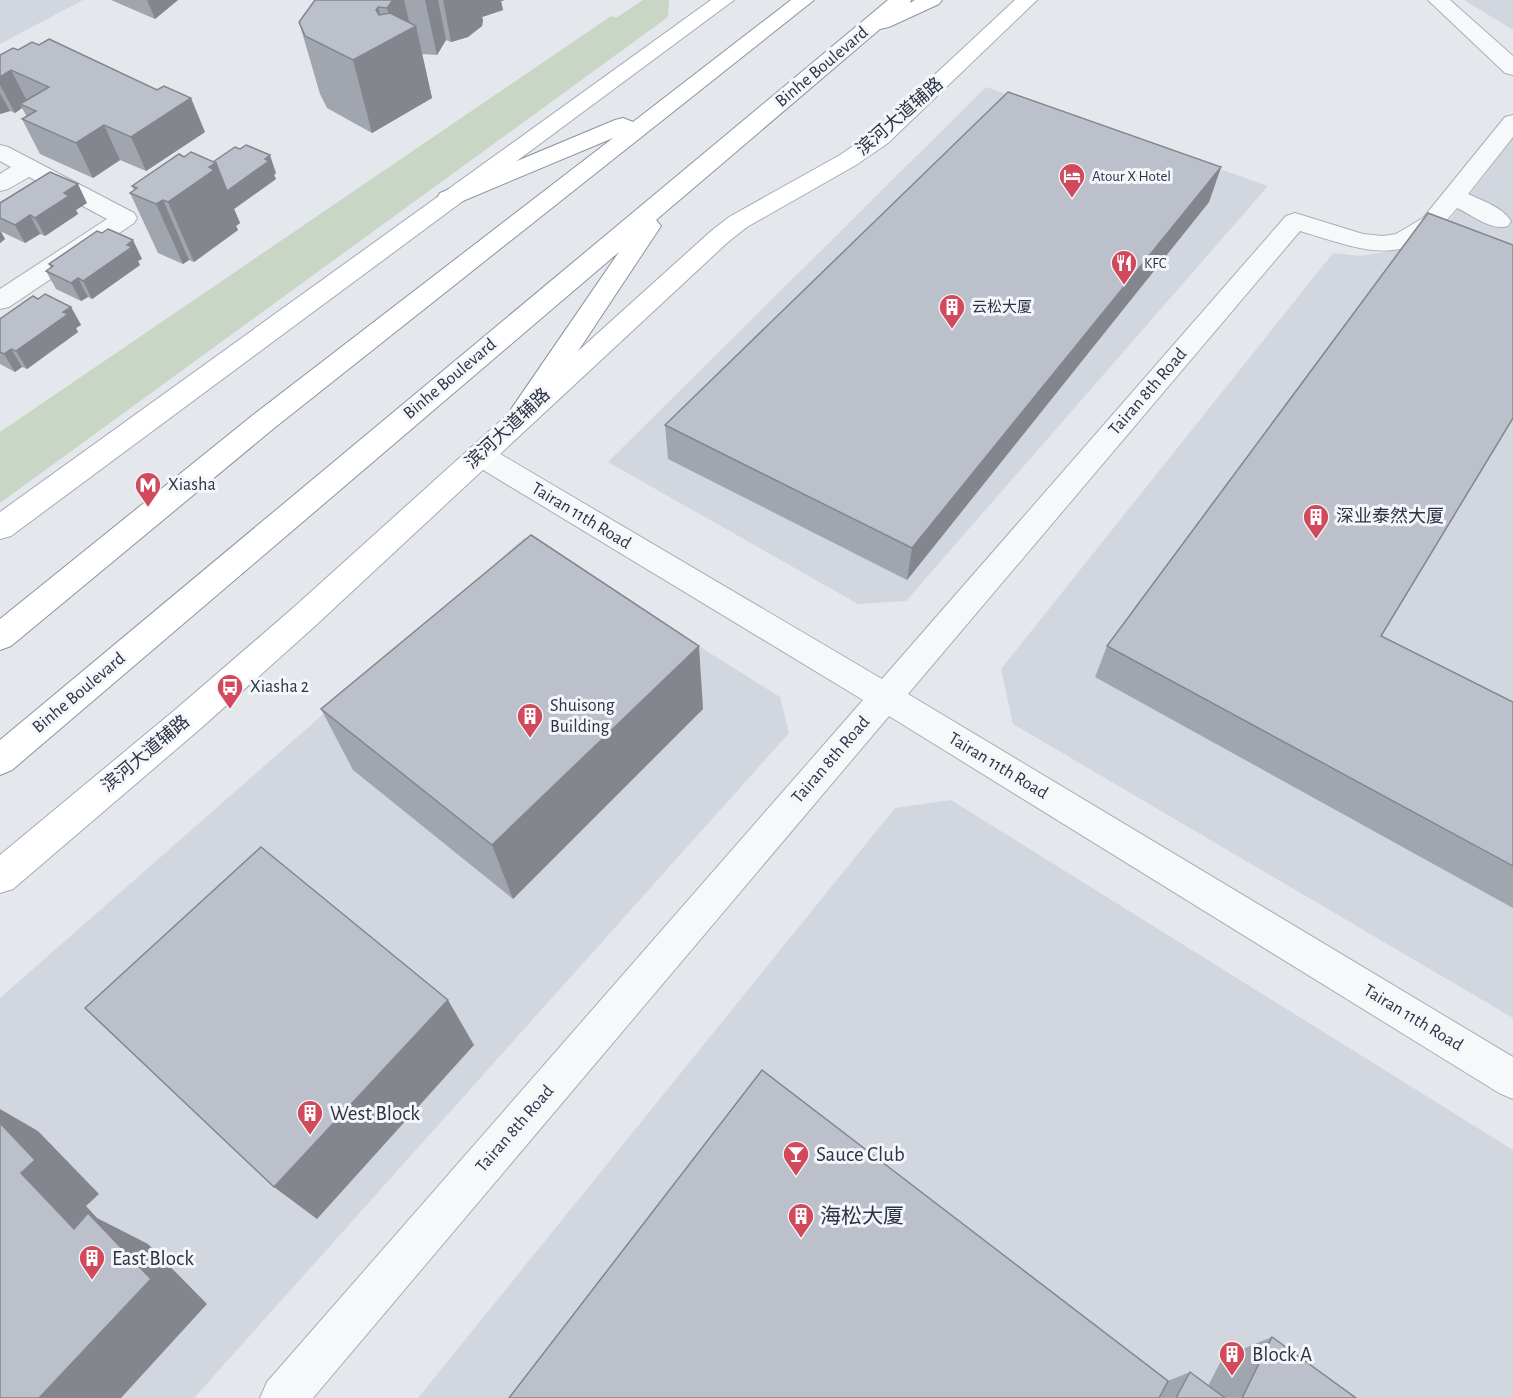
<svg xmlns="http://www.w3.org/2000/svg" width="1513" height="1398" font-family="'Alegreya Sans','Noto Sans SC',sans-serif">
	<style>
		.built { fill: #d2d6de }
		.green { fill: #c9d6c5 }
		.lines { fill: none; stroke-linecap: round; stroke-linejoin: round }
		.minor-casing { stroke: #a9aeb7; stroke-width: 2 }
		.major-casing { stroke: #a3abb8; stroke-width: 2 }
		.highway-casing { stroke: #8b94a3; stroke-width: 2 }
		.minor { fill: #f7f8fa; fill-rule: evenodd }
		.major { fill: #fff; fill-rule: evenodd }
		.highway { fill: #fff; fill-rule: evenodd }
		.wall { fill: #a1a5ae }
		.shaded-wall { fill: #83868d }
		.building { fill: #bbc0ca; stroke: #83868d; stroke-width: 1.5 }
		.labels { text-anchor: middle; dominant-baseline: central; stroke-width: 6; stroke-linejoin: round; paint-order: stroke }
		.far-poi-label { font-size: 15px; fill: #2b3445; stroke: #f4f6f9; text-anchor: start }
		.street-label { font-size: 18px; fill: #2b3445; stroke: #f4f6f9 }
		.poi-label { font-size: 18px; fill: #2b3445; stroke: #f4f6f9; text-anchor: start }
		.near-poi-label { font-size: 21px; fill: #2b3445; stroke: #f4f6f9; text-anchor: start }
	</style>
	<rect width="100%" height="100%" fill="#e4e7ec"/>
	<g class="built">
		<polygon points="0,0 83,0 0,44"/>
		<polygon points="1464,0 1513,0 1513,30"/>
		<polygon points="986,87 1268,186 906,601 858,604 608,462"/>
		<polygon points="1513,138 1513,1018 1013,724 1001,669 1333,253 1359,256 1394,251 1406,246 1448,222"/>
		<polygon points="525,537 780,697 789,733 194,1398 0,1398 0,998"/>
		<polygon points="951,800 1513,1150 1513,1398 418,1398 895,808"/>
	</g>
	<polygon class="green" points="643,0 669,0 668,17 0,503 0,432 611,16 616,18"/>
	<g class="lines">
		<g class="minor-casing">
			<g id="minor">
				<polygon points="1428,0 1450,0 1513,56 1513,75 1505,73"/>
				<path d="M1513 115V137L1468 194C1483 201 1502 207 1511 221L1508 226C1490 231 1473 215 1457 208 1407 271 1367 251 1300 231L908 694 1513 1057V1099L1499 1093 889 716 313 1398H260L267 1382 863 700 470 462 466 455 470 448 480 445 490 448 882 679 1286 216 1295 213 1363 234 1383 236 1396 234 1423 218 1505 117Z"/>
				<polygon points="0,145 8,147 134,213 137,218 134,223 9,307 0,309 0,289 107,219 29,177 8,189 0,191 0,174 11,167 0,161"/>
			</g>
		</g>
		<g class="major-casing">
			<g id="major">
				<polygon points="711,0 734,0 11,536 0,539 0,512"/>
				<polygon points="1015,0 1037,0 888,143 856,165 747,227 728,242 315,626 200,729 13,889 0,893 0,855 176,709 293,608 710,232 729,217 840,155 872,133"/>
			</g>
		</g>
		<g class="highway-casing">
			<g id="highway">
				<polygon points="791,0 814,0 273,429 11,646 0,650 0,619 253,415 613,138 458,203 449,205 440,203 437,198 440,193 615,120 623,118 633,122"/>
				<polygon points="888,0 911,0 910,3 915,0 942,0 939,4 889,27 880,29 656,220 661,226 529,425 519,428 509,425 505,418 619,252 12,770 0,775 0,740"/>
			</g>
		</g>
		<use href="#minor" class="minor"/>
		<use href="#major" class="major"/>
		<use href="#highway" class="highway"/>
	</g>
	<g class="wall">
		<polygon points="111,0 178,0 155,19"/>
		<polygon points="315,0 505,0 501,1 503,10 482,17 483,20 482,26 468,37 451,42 446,40 437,55 422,54 432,98 372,133 327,108 320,94 299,22"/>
		<polygon points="0,55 205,132 146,171 120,160 93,178 40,154 22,119 27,117 22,108 15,113 10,111 0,114"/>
		<polygon points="184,157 276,173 274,175 276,179 234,209 240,223 236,226 238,230 194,262 189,260 183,264 158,253 130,193 134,190 132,186"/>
		<polygon points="1221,167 1209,202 907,580 668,459 665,425"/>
		<polygon points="0,203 87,203 76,210 78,214 45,236 40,234 25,243 0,231 5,239 0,243"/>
		<polygon points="142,259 138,261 140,265 92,299 88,297 81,301 56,289 46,271 51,268 49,264"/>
		<polygon points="38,299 71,307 81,325 76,328 78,332 27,369 22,367 15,372 0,364 0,319"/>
		<polygon points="1381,636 1513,702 1513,908 1095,677 1107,646"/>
		<polygon points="321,709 703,709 513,899 353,770"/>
		<polygon points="1272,1337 1356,1398 509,1398 1168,1381 1190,1372 1208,1386 1223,1357"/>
	</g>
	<g class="shaded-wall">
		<polygon points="147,0 178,0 155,19"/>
		<polygon points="393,0 404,0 411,29 416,26 432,98 372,133 353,60 378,7 387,42 394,37 387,8"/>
		<polygon points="425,0 438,0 446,40 437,55"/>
		<polygon points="443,0 505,0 501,1 503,10 482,17 483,20 482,26 468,37 451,42"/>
		<polygon points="11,70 29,105 20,104 22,108 15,113 0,85 0,77"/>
		<polygon points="0,93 10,111 0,114"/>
		<polygon points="191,98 205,132 146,171 131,137"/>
		<polygon points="104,125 120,160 93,178 76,143"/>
		<polygon points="270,155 276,173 274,175 276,179 234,209 240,223 236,226 238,230 194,262 168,202 209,167 216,163 265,159"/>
		<polygon points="1221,167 1209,202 907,580 912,548"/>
		<polygon points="78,184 87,203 76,210 78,214 45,236 35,218 64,193"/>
		<polygon points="163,200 189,260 183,264 156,204"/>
		<polygon points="30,215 40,234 25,243 15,225"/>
		<polygon points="0,230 5,239 0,243"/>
		<polygon points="133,240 142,259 138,261 140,265 92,299 83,281"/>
		<polygon points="78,278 88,297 81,301 71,283"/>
		<polygon points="71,307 81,325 76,328 78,332 27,369 16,351 63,312"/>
		<polygon points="11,349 22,367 15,372 4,354"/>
		<polygon points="699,646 703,709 513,899 492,845"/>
		<polygon points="448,1000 474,1045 317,1219 274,1187"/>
		<polygon points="0,1109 38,1131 99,1194 86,1206 97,1218 148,1244 207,1304 121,1398 39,1398 74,1229 21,1173 0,1123"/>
	</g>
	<g class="building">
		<polygon points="315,0 393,0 387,8 378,7 376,10 379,15 390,13 416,26 353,60 305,36 299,22"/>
		<polygon points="49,39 157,90 164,86 191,98 131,137 104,125 76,143 22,119 36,111 20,104 49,87 11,70 0,77 0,55 13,48 18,50 32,42 39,45"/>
		<polygon points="1008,92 1221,167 912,548 665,425"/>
		<polygon points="246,145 270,155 265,159 269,161 227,191 216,163 213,162 235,147 240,149"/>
		<polygon points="191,152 216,163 209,167 214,170 168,202 163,200 156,204 130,193 137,188 132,186 179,154 184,157"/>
		<polygon points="50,172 78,184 64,193 69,196 35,218 30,215 15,225 0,218 0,203"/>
		<polygon points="1428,213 1513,245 1513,418 1381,636 1513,702 1513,866 1107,646"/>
		<polygon points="108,229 133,240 127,245 132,247 83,281 78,278 71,283 46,271 53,266 49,264 97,231 102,233"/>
		<polygon points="45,294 71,307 63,312 68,314 16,351 11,349 4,354 0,352 0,319 33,296 38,299"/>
		<polygon points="531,535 699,646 492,845 321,709"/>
		<polygon points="261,847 448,1000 274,1187 85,1008"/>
		<polygon points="762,1070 1168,1381 1159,1398 509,1398"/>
		<polygon points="0,1123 35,1160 21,1173 74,1229 88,1213 151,1279 39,1398 0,1398"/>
		<polygon points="1272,1337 1356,1398 1242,1398"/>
		<polygon points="1190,1372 1225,1398 1176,1398"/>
	</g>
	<defs>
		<g id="hotel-pin" transform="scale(1.35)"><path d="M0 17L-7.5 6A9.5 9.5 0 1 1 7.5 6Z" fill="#d1495b" stroke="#f4f6f9"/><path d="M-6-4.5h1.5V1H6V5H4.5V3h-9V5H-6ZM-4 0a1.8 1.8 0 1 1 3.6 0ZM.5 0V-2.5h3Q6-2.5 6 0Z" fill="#fff"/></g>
		<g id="restaurant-pin" transform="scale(1.35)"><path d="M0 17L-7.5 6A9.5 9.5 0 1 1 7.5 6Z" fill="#d1495b" stroke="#f4f6f9"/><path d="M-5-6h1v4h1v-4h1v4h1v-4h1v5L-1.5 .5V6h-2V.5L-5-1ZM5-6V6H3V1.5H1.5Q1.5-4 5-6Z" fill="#fff"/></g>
		<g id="building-pin" transform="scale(1.35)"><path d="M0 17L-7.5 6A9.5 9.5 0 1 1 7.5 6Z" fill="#d1495b" stroke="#f4f6f9"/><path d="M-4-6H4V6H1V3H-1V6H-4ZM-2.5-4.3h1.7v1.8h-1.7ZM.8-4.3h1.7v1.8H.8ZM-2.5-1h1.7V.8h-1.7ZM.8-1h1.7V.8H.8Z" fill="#fff"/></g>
		<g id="metro-pin" transform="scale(1.35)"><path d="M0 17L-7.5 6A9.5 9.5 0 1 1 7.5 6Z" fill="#d1495b" stroke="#f4f6f9"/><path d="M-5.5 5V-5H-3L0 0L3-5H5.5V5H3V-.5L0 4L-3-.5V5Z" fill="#fff"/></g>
		<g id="bus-pin" transform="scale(1.35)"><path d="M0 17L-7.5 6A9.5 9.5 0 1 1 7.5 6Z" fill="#d1495b" stroke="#f4f6f9"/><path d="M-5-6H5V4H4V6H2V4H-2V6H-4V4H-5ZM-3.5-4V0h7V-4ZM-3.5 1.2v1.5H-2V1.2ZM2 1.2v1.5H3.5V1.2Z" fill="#fff"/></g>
		<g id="bar-pin" transform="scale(1.35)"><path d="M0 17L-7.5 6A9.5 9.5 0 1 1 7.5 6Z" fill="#d1495b" stroke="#f4f6f9"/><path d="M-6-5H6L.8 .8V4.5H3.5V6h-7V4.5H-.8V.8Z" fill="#fff"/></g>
	</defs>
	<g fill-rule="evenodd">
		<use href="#hotel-pin" x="1072" y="176"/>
		<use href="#restaurant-pin" x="1124" y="263"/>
		<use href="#building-pin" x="952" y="307"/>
		<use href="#metro-pin" x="148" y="485"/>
		<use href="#building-pin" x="1316" y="517"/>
		<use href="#bus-pin" x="230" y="687"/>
		<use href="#building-pin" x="530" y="716"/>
		<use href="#building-pin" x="310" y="1113"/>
		<use href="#bar-pin" x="796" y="1154"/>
		<use href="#building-pin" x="801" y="1216"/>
		<use href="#building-pin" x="92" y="1258"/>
		<use href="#building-pin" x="1232" y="1354"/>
	</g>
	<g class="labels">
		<g class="far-poi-label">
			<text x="1092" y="176">Atour X Hotel</text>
			<text x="1144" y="263">KFC</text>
			<text x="972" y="307">云松大厦</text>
		</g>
		<g class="street-label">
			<text transform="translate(822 67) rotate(-40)">Binhe Boulevard</text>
			<text transform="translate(900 117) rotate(-41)">滨河大道辅路</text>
			<text transform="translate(450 379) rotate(-40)">Binhe Boulevard</text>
			<text transform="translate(1148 392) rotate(-49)">Tairan 8th Road</text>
			<text transform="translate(508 429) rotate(-43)">滨河大道辅路</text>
			<text transform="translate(581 516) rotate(31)">Tairan 11th Road</text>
			<text transform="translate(79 693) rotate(-40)">Binhe Boulevard</text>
			<text transform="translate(146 754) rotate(-40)">滨河大道辅路</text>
			<text transform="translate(831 760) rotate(-49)">Tairan 8th Road</text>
			<text transform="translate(998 766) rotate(31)">Tairan 11th Road</text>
			<text transform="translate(1413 1018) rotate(31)">Tairan 11th Road</text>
			<text transform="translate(515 1129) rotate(-49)">Tairan 8th Road</text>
		</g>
		<g class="poi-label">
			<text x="168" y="485">Xiasha</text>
			<text x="1336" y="517">深业泰然大厦</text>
			<text x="250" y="687">Xiasha 2</text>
			<text x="550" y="706">Shuisong<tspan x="550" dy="21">Building</tspan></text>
		</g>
		<g class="near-poi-label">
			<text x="330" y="1113">West Block</text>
			<text x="816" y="1154">Sauce Club</text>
			<text x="820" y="1216">海松大厦</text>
			<text x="112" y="1258">East Block</text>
			<text x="1252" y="1354">Block A</text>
		</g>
	</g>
</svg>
